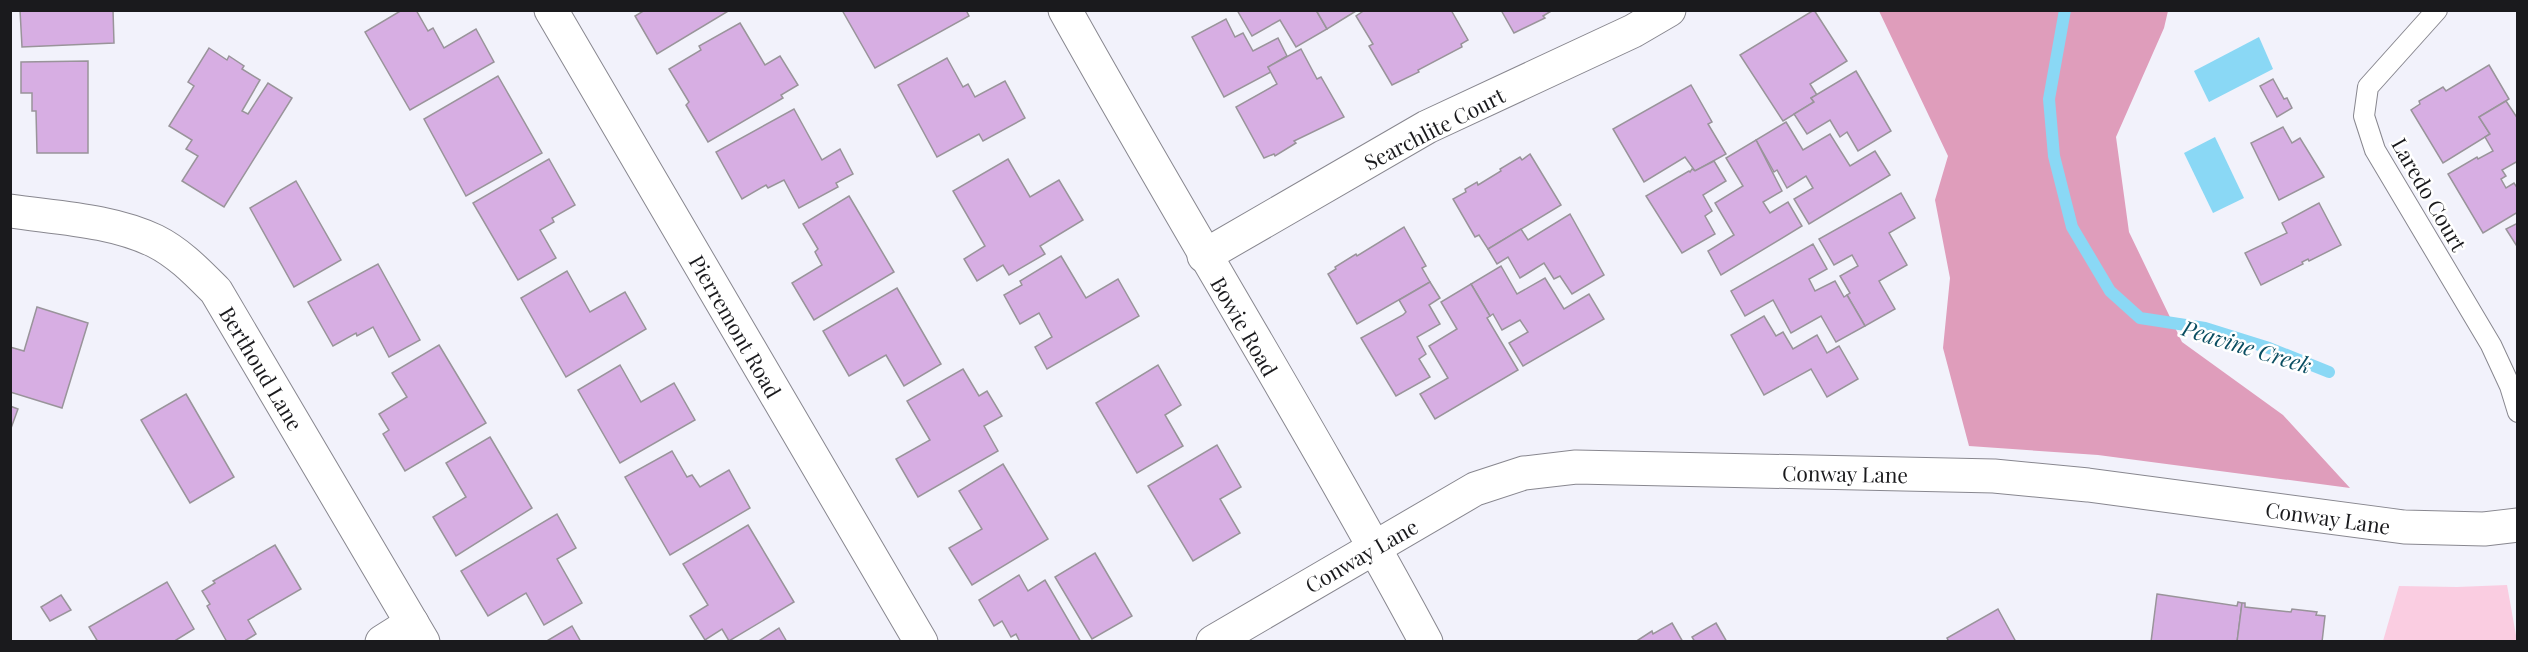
<svg xmlns="http://www.w3.org/2000/svg" width="2528" height="652" font-family="'Playfair Display',serif">
	<style>
		.green { fill: #facde1 }
		.forest { fill: #df9dbb }
		.water { fill: #8ad8f5 }
		.lines { fill: none; stroke-linecap: round; stroke-linejoin: round }
		.stream { stroke: #8ad8f5; stroke-width: 12 }
		.building { fill: #d7aee3; stroke: #99949a; stroke-width: 1.5 }
		.service-casing { stroke: #88878f; stroke-width: 22 }
		.minor-casing { stroke: #88878f; stroke-width: 35 }
		.service { stroke: #fff; stroke-width: 20 }
		.minor { stroke: #fff; stroke-width: 33 }
		.labels { text-anchor: middle; dominant-baseline: central; stroke-width: 5; stroke-linejoin: round; paint-order: stroke }
		.street-label { font-size: 21px; fill: #1a1a1d; stroke: #fff }
		.water-label { font-size: 22px; font-style: italic; fill: #094d61; stroke: #fff }
	</style>
	<rect width="100%" height="100%" fill="#f2f2fb"/>
	<polygon class="green" points="2507,585 2517,641 2383,641 2399,586 2457,587"/>
	<polygon class="forest" points="1879,11 2168,11 2164,28 2116,137 2129,232 2182,342 2283,415 2350,488 2098,455 1969,446 1943,348 1950,278 1935,200 1948,156"/>
	<g class="water">
		<polygon points="2259,37 2273,69 2209,102 2194,71"/>
		<polygon points="2215,137 2244,198 2213,213 2184,153"/>
	</g>
	<g class="lines">
		<polyline class="stream" points="2065,10 2049,99 2054,156 2072,227 2110,291 2140,318 2205,328 2269,348 2329,372"/>
	</g>
	<g class="building">
		<polygon points="20,10 113,10 114,43 22,47"/>
		<polygon points="402,10 416,10 428,31 433,28 444,48 476,29 494,62 410,110 365,32"/>
		<polygon points="645,10 730,10 657,54 635,16"/>
		<polygon points="842,10 966,10 969,16 875,68"/>
		<polygon points="1237,10 1316,10 1327,29 1296,47 1280,20 1252,36"/>
		<polygon points="1316,10 1356,10 1356,11 1327,29"/>
		<polygon points="1365,10 1451,10 1468,40 1461,44 1462,47 1418,70 1419,72 1392,85 1369,46 1373,44 1356,16"/>
		<polygon points="1501,10 1553,10 1543,16 1545,18 1514,33"/>
		<polygon points="1814,10 1847,61 1810,84 1817,95 1811,98 1814,102 1783,121 1740,55"/>
		<polygon points="1226,19 1235,37 1243,33 1253,51 1278,38 1287,56 1268,67 1271,72 1224,97 1192,37"/>
		<polygon points="740,23 765,65 780,56 798,85 781,95 783,98 708,142 686,105 689,102 669,69 701,50 699,46"/>
		<polygon points="209,48 227,60 229,56 244,66 242,69 260,80 242,111 248,114 268,83 292,98 224,207 182,181 198,156 186,149 192,140 169,126 194,86 188,82"/>
		<polygon points="1301,49 1317,79 1321,77 1344,117 1294,141 1296,143 1275,156 1274,154 1264,158 1236,107 1277,84 1268,67"/>
		<polygon points="947,58 963,87 968,84 975,97 1005,81 1025,118 983,141 979,134 937,157 898,85"/>
		<polygon points="88,61 88,153 37,153 36,111 32,111 32,93 21,93 21,62"/>
		<polygon points="2489,65 2509,99 2479,117 2490,134 2443,163 2411,110 2420,104 2419,101 2443,87 2446,91"/>
		<polygon points="1856,71 1891,131 1858,151 1847,132 1840,137 1830,120 1807,134 1794,114 1814,102 1811,98"/>
		<polygon points="498,76 542,153 466,196 424,119"/>
		<polygon points="2273,79 2284,99 2287,98 2292,108 2277,117 2260,86"/>
		<polygon points="1691,85 1712,122 1708,124 1726,154 1695,171 1685,157 1644,182 1613,129"/>
		<polygon points="2506,101 2518,119 2518,161 2502,170 2506,176 2501,179 2506,188 2514,183 2518,189 2518,212 2483,233 2448,174 2477,157 2478,159 2493,151 2485,137 2490,134 2479,117"/>
		<polygon points="794,109 822,160 840,149 853,174 836,183 838,187 799,208 784,180 768,188 766,185 742,199 716,152"/>
		<polygon points="1786,122 1803,150 1830,134 1850,166 1875,151 1890,175 1809,224 1794,199 1813,188 1806,176 1787,188 1777,170 1774,172 1756,140"/>
		<polygon points="2283,127 2292,143 2300,138 2324,177 2279,200 2251,143"/>
		<polygon points="1756,140 1782,191 1763,202 1770,213 1788,202 1802,226 1721,275 1708,251 1734,235 1715,203 1743,186 1726,158"/>
		<polygon points="1530,154 1561,205 1488,249 1479,235 1475,237 1453,199 1466,192 1465,189 1477,182 1478,185 1501,171 1500,169 1520,157 1522,160"/>
		<polygon points="549,159 575,205 552,218 554,222 540,230 556,258 518,280 473,203"/>
		<polygon points="1008,159 1030,197 1059,180 1083,220 1040,246 1045,254 1009,275 1003,265 977,281 964,259 985,246 953,191"/>
		<polygon points="1714,161 1726,181 1703,195 1712,211 1705,216 1715,234 1682,253 1646,196 1689,171 1690,172 1692,169 1695,171"/>
		<polygon points="296,181 341,260 294,287 250,208"/>
		<polygon points="1901,193 1915,218 1889,233 1907,265 1879,281 1895,309 1865,326 1847,295 1850,293 1840,276 1858,266 1852,255 1834,265 1819,239"/>
		<polygon points="849,196 894,272 814,320 792,283 822,265 815,252 818,249 803,224"/>
		<polygon points="2319,203 2341,245 2309,261 2308,259 2302,262 2303,264 2261,285 2245,253 2287,233 2282,223"/>
		<polygon points="1570,214 1604,275 1572,294 1560,276 1554,279 1544,263 1520,278 1508,257 1497,264 1488,249 1521,229 1528,240"/>
		<polygon points="2518,223 2518,248 2506,229"/>
		<polygon points="1404,227 1426,266 1422,268 1430,282 1357,324 1328,274 1336,269 1335,267 1356,254 1357,256"/>
		<polygon points="1813,244 1827,269 1809,279 1815,291 1835,281 1844,297 1847,295 1865,326 1836,342 1821,316 1791,333 1773,300 1745,316 1731,291"/>
		<polygon points="1061,256 1086,298 1118,279 1139,316 1047,369 1035,347 1052,337 1039,313 1020,324 1004,295 1022,285 1020,281"/>
		<polygon points="378,264 420,340 389,357 373,327 357,336 356,333 333,346 308,302"/>
		<polygon points="1501,266 1517,294 1545,278 1564,309 1589,294 1604,319 1523,366 1509,343 1528,332 1520,320 1502,330 1493,314 1490,316 1471,284"/>
		<polygon points="567,271 590,312 625,292 646,329 566,377 521,298"/>
		<polygon points="1430,282 1440,298 1429,305 1440,324 1417,337 1426,354 1419,359 1430,377 1396,396 1361,338 1403,315 1406,312 1399,300"/>
		<polygon points="1471,284 1490,316 1487,318 1518,370 1435,419 1420,394 1448,378 1429,346 1457,329 1441,302"/>
		<polygon points="897,288 941,364 904,386 886,355 849,376 823,331"/>
		<polygon points="37,307 88,323 62,408 10,392 10,347 24,351"/>
		<polygon points="1764,316 1776,336 1783,332 1793,349 1817,335 1827,353 1839,346 1858,379 1827,397 1811,369 1764,395 1731,335"/>
		<polygon points="439,345 486,423 405,471 383,434 389,430 379,414 407,397 392,373"/>
		<polygon points="620,365 641,402 674,383 695,420 620,463 578,390"/>
		<polygon points="1158,365 1181,405 1165,415 1183,446 1137,473 1096,403"/>
		<polygon points="963,369 979,396 987,391 1002,416 984,426 998,451 918,497 896,459 930,440 907,401"/>
		<polygon points="186,394 234,477 190,503 141,420"/>
		<polygon points="10,406 18,409 10,431"/>
		<polygon points="490,437 532,508 456,556 433,517 466,497 446,463"/>
		<polygon points="1217,445 1241,487 1220,499 1240,533 1193,561 1148,486"/>
		<polygon points="672,451 687,477 692,475 700,487 729,470 750,508 670,555 625,477"/>
		<polygon points="1003,464 1048,539 972,585 949,548 982,529 959,491"/>
		<polygon points="557,514 576,548 557,559 582,603 544,625 526,593 488,616 461,571"/>
		<polygon points="748,525 794,602 729,641 722,629 705,640 690,616 708,605 683,564"/>
		<polygon points="275,545 301,589 248,620 256,634 243,642 227,642 207,606 210,604 202,591 215,583 213,581"/>
		<polygon points="1095,553 1132,616 1092,639 1055,577"/>
		<polygon points="1019,575 1028,591 1045,580 1081,642 1020,642 1016,634 1011,637 1002,621 994,626 979,600"/>
		<polygon points="167,582 194,629 173,642 98,642 89,627"/>
		<polygon points="2157,594 2237,606 2238,602 2242,603 2237,642 2151,642"/>
		<polygon points="61,595 71,610 50,621 41,607"/>
		<polygon points="2242,603 2245,603 2245,607 2291,612 2292,609 2317,612 2316,615 2325,616 2322,642 2237,642"/>
		<polygon points="1998,609 2016,642 1949,642 1947,638"/>
		<polygon points="1672,623 1683,642 1635,642 1652,631 1653,634"/>
		<polygon points="1716,623 1727,642 1695,642 1692,637"/>
		<polygon points="572,626 581,642 545,642"/>
		<polygon points="779,628 787,642 757,642"/>
	</g>
	<g class="lines">
		<g class="service-casing">
			<polyline id="service" points="2437,10 2368,87 2364,116 2375,150 2491,345 2510,386 2518,412"/>
		</g>
		<g class="minor-casing">
			<g id="minor">
				<polyline points="551,10 921,642"/>
				<path d="M1065 10C1183 222 1311 428 1426 642"/>
				<path d="M10 211C58 218 111 220 155 241 179 253 197 272 216 291L423 642"/>
				<polyline points="1204,256 1427,127 1633,31 1669,10"/>
				<polyline points="382,642 412,623"/>
				<polyline points="1213,642 1475,489 1524,473 1576,467 1994,476 2088,485 2404,527 2484,529 2518,525"/>
			</g>
		</g>
		<use href="#service" class="service"/>
		<use href="#minor" class="minor"/>
	</g>
	<g class="labels">
		<g class="street-label">
			<text transform="translate(1434 128) rotate(-27)">Searchlite Court</text>
			<text transform="translate(2430 194) rotate(60)">Laredo Court</text>
			<text transform="translate(736 326) rotate(60)">Pierremont Road</text>
			<text transform="translate(1245 326) rotate(60)">Bowie Road</text>
			<text transform="translate(262 368) rotate(59)">Berthoud Lane</text>
			<text transform="translate(1845 473) rotate(1)">Conway Lane</text>
			<text transform="translate(2328 517) rotate(8)">Conway Lane</text>
			<text transform="translate(1361 555) rotate(-30)">Conway Lane</text>
		</g>
		<g class="water-label">
			<text transform="translate(2247 346) rotate(17)">Peavine Creek</text>
		</g>
	</g>
	<rect width="2528" height="652" fill="none" stroke="#1a1a1d" stroke-width="24"/>
</svg>
